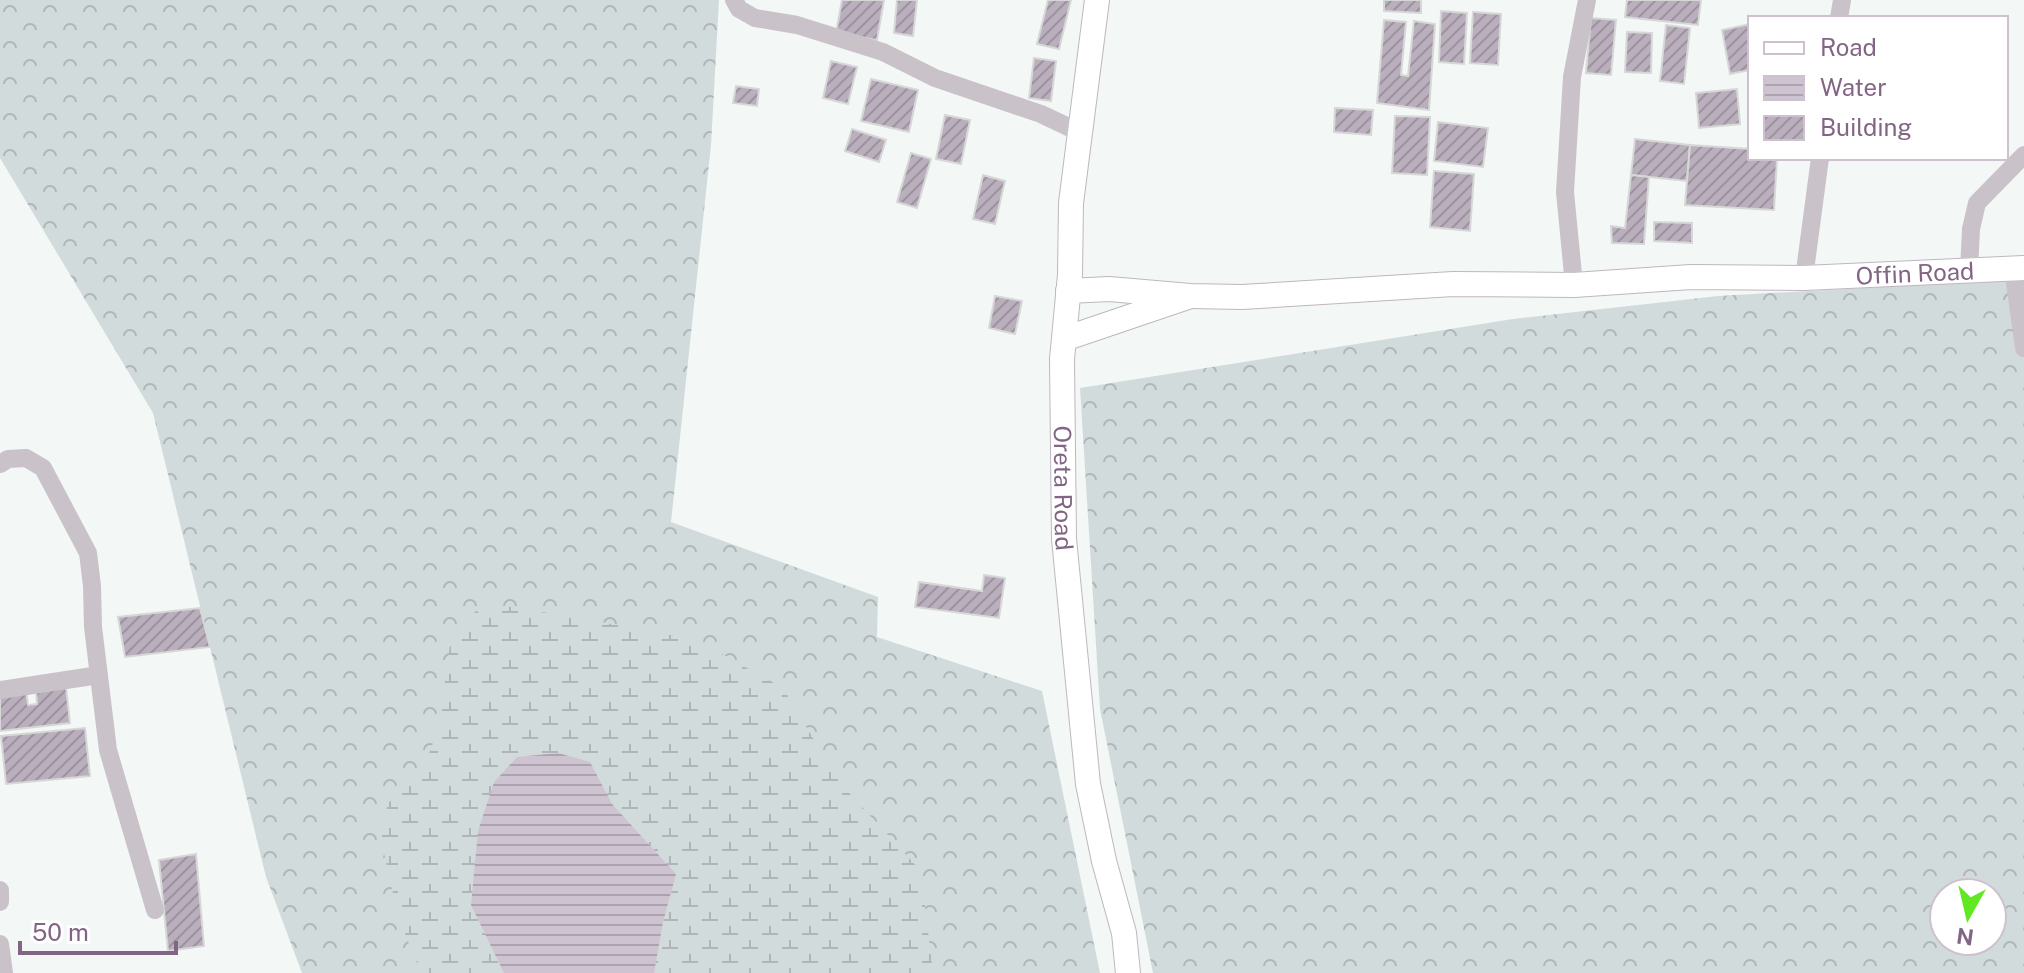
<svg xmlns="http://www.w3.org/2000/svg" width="2024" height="973" font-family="'Public Sans',sans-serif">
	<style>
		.forest { fill: url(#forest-crowns); fill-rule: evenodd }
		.wetland { fill: url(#wetland-marsh) }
		.water { fill: url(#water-rules) }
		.building { fill: url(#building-hatch); stroke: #d6d8d7; stroke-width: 2 }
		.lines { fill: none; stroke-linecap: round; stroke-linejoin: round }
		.secondary-casing { stroke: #bfb6c0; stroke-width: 26 }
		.street { stroke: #c9c2c9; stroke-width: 18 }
		.secondary { stroke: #fff; stroke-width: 24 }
		.labels { text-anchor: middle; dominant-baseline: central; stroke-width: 8; stroke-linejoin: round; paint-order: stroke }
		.street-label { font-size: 24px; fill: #826585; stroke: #fff }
	</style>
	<defs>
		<pattern id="forest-crowns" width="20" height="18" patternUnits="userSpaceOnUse" patternTransform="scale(2)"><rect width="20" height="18" fill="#d2dbdc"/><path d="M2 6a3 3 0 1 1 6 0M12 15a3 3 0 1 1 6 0" fill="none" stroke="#b0b5b8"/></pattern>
		<pattern id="wetland-marsh" width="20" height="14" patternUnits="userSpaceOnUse" patternTransform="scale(2)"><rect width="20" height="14" fill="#d2dbdc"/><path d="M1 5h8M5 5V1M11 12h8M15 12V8" fill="none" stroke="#b0b5b8"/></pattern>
		<pattern id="water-rules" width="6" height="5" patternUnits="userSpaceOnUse" patternTransform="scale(2)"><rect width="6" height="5" fill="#cec4d1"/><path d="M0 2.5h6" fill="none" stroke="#ada3af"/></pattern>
		<pattern id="building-hatch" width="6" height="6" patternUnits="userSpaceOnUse" patternTransform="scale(2)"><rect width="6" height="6" fill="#baafbc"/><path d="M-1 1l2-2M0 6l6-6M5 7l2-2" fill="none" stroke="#9d929e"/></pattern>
	</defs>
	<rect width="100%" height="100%" fill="#f3f7f5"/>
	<g class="forest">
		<polygon points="0,0 719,0 711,145 671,522 878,597 877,637 1042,691 1100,973 302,973 266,877 153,413 0,158"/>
		<path d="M2024 279V973H1153L1100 709 1080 388 1513 319 1718 296ZM1944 893H1992V941H1944Z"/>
	</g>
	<polygon class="wetland" points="486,603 585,619 697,640 783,688 840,783 921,871 933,973 654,973 663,922 676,874 612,804 590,762 558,753 517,757 494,782 471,905 504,973 425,973 416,961 398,916 379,831 389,802 420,778 438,730 452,631"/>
	<polygon class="water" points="558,753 590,762 612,804 676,874 663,922 654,973 504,973 471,905 478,831 494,782 517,757"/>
	<g class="building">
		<polygon points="842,0 884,0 877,40 836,33"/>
		<polygon points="897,0 917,0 913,36 894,33"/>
		<polygon points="1048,0 1071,0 1059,49 1037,44"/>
		<polygon points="1384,0 1421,0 1421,13 1384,11"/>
		<polygon points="1627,0 1701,0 1698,25 1625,17"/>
		<polygon points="1441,11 1467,13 1464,64 1439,62"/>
		<polygon points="1473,12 1501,14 1498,65 1470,63"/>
		<polygon points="1591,18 1616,20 1611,75 1586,73"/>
		<polygon points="1384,20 1406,22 1401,75 1408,76 1414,21 1435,24 1429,110 1377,103"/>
		<polygon points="1750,24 1750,70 1730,74 1722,30"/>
		<polygon points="1666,25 1690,28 1684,84 1660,81"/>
		<polygon points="1627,32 1652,33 1651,73 1625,72"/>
		<polygon points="1034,58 1056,61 1051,101 1029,98"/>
		<polygon points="831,61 857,67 848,104 823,98"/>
		<polygon points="871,79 918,90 909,132 861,121"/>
		<polygon points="736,86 759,89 757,106 733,103"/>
		<polygon points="1737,89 1740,124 1699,128 1696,93"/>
		<polygon points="1335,108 1373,110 1371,135 1334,132"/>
		<polygon points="945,115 970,120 961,164 936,159"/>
		<polygon points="1395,116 1430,117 1427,175 1392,173"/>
		<polygon points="1438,122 1488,128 1483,167 1434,161"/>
		<polygon points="852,129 886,140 879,162 845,151"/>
		<polygon points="1635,139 1690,145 1687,181 1631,175"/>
		<polygon points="1690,145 1750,149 1750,158 1777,158 1774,210 1685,205"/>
		<polygon points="911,153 931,159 917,208 897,202"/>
		<polygon points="1434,171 1474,174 1470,231 1430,227"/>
		<polygon points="983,175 1005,181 995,224 973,219"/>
		<polygon points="1631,175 1649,177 1644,244 1612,243 1611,226 1625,228"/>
		<polygon points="1654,222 1692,223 1692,243 1654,241"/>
		<polygon points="995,296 1022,301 1015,334 989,328"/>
		<polygon points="984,575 1005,578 999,618 915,607 919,582 982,591"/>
		<polygon points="200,608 210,647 125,657 118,617"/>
		<polygon points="66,687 70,723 0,731 0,693 26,690 28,705 37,704 36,691"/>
		<polygon points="85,728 90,776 6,784 1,736"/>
		<polygon points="196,854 204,946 168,951 159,860"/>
	</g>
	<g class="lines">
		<g class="secondary-casing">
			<g id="secondary">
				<path id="s1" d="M1097 0 1071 203 1070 275 1062 359 1064 539 1088 784 1104 861 1124 933 1128 973"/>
				<path id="s2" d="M1068 291 1109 289 1190 296 1242 297 1453 284 1574 285 1691 277 1804 278 2024 268"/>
				<polyline points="1064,339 1188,297"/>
			</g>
		</g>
		<g class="street">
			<polyline points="734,0 739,9 755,18 797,25 883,52 935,78 1041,114 1079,132"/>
			<polyline points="1839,18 1842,0"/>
			<polyline points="2013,268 2024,348"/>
			<polyline points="1969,270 1971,229 1977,203 2024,155"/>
			<polyline points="1804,278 1820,158"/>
			<polyline points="1574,285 1565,192 1572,77 1587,0"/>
			<polyline points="0,464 8,459 26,458 43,468 88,553 92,586 93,627 108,750 155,910"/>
			<polyline points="0,690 99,675"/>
			<polyline points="0,890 0,902"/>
			<polyline points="0,944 4,973"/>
		</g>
		<use href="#secondary" class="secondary"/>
	</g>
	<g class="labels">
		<g class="street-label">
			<text stroke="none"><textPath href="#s2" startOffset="848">Offin Road</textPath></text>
			<text stroke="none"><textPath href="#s1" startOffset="490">Oreta Road</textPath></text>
		</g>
	</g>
	<rect x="1748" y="16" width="260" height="144" fill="#ffffff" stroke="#cdc1ce" stroke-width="2"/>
	<rect x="1764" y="42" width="40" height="12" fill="#ffffff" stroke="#cdc1ce" stroke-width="2"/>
	<text x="1820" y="56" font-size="24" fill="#826585">Road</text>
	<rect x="1764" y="76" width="40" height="24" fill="url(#water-rules)" stroke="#cdc1ce" stroke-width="2"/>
	<text x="1820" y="96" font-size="24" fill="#826585">Water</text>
	<rect x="1764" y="116" width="40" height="24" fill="url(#building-hatch)" stroke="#cdc1ce" stroke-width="2"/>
	<text x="1820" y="136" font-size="24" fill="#826585">Building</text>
	<g transform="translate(1968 917) rotate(188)"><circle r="38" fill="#ffffff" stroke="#cdc1ce" stroke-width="2"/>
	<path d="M0-6L14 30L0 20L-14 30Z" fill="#61e822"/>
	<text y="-12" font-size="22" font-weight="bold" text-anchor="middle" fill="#826585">N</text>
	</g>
	<path d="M20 941v12h156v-12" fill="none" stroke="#826585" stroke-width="4"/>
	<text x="32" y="941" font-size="24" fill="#826585" stroke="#ffffff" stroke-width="6" paint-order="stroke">50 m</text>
</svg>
